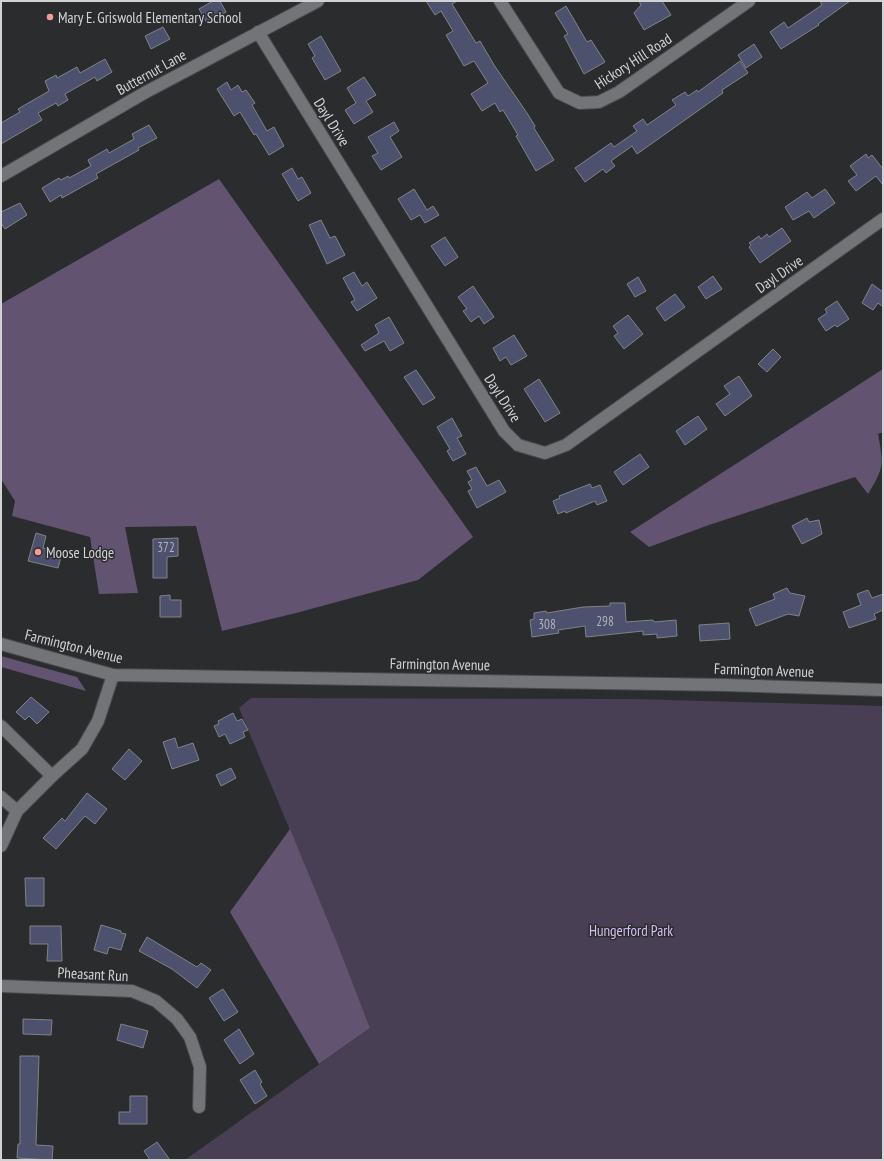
<svg xmlns="http://www.w3.org/2000/svg" width="884" height="1161" font-family="'PT Sans Narrow',sans-serif">
	<style>
		.green { fill: #493f55 }
		.forest { fill: #625471 }
		.building { fill: #4e516e; stroke: #818285 }
		.lines { fill: none; stroke-linecap: round; stroke-linejoin: round }
		.street-casing { stroke: #48494c; stroke-width: 14 }
		.secondary-casing { stroke: #48494c; stroke-width: 14 }
		.street { stroke: #727477; stroke-width: 12 }
		.secondary { stroke: #727477; stroke-width: 12 }
		.poi-dot { fill: #f59b9a; stroke: #2a2c2e; stroke-width: 1.5 }
		.labels { text-anchor: middle; dominant-baseline: central; stroke-width: 3; stroke-linejoin: round; paint-order: stroke }
		.number-label { font-size: 13px; fill: #b0b2ba }
		.poi-label { font-size: 15px; fill: #d1d2d3; stroke: #2a2c2e; text-anchor: start }
		.street-label { font-size: 15px; fill: #d1d2d3; stroke: #2a2c2e }
		.park-label { font-size: 15px; fill: #d7bef4; stroke: #2a2c2e }
	</style>
	<rect width="100%" height="100%" fill="#2a2c2e"/>
	<polygon class="green" points="251,698 634,699 883,706 883,1160 185,1160 370,1028 338,945 239,708"/>
	<g class="forest">
		<polygon points="219,179 473,537 418,580 296,613 222,631 196,526 125,527 138,593 99,594 90,537 12,516 15,501 1,479 1,304"/>
		<path d="M883 369V432L878 434C884 466 884 467 868 494L855 477 709 525 649 547 630 532Z"/>
		<polygon points="1,656 77,677 86,691 1,667"/>
		<polygon points="290,829 338,945 370,1028 319,1064 230,912"/>
	</g>
	<g class="building">
		<polygon points="213,1 220,1 226,12 207,23 199,9"/>
		<polygon points="426,1 457,1 452,4 476,43 480,41 494,65 527,113 535,126 534,128 554,160 536,171 516,136 518,135 503,110 500,112 495,103 482,111 471,94 488,83 474,61 464,66 446,35 453,31 441,11 435,15"/>
		<polygon points="639,1 662,1 671,15 644,30 634,13 641,5"/>
		<polygon points="820,1 850,1 818,24 819,25 781,49 770,32 784,22 788,28 822,5"/>
		<polygon points="566,6 587,42 591,40 605,62 584,74 564,36 568,34 555,13"/>
		<polygon points="163,27 170,39 151,49 145,36"/>
		<polygon points="321,36 341,71 325,80 312,58 315,56 308,44"/>
		<polygon points="754,44 762,57 746,68 738,55"/>
		<polygon points="105,59 112,72 97,81 95,77 65,94 68,100 58,106 56,103 38,113 42,120 1,144 1,123 20,112 18,109 49,91 45,81 56,75 57,78 77,67 80,73"/>
		<polygon points="740,61 748,73 722,90 723,93 637,154 632,146 611,161 615,166 606,173 603,169 585,182 575,168 611,143 614,147 637,131 633,126 643,119 647,125 676,105 672,100 685,92 688,96 697,90 698,92"/>
		<polygon points="364,77 376,95 366,101 373,112 354,124 345,110 356,103 347,88"/>
		<polygon points="227,82 231,90 238,85 242,92 246,90 255,103 252,105 267,131 274,127 284,146 269,155 256,134 254,135 240,112 234,116 217,89"/>
		<polygon points="394,122 399,131 390,137 402,157 381,170 372,156 378,153 368,137"/>
		<polygon points="149,125 157,138 138,148 139,150 96,174 98,178 62,198 61,195 50,202 42,188 59,178 61,180 68,176 69,178 91,166 88,160 107,149 109,153 134,139 132,134"/>
		<polygon points="866,154 868,158 872,155 883,169 883,185 876,176 856,191 848,181 857,175 850,166"/>
		<polygon points="292,168 298,179 302,177 311,193 298,201 282,174"/>
		<polygon points="414,189 427,210 433,206 439,215 425,223 420,215 411,220 398,199"/>
		<polygon points="825,189 835,203 814,218 809,211 793,220 785,207 807,192 812,198"/>
		<polygon points="20,203 27,215 5,229 1,223 1,212"/>
		<polygon points="321,220 330,238 335,236 345,255 327,264 309,225"/>
		<polygon points="782,228 791,241 760,263 749,247 751,245 749,243 759,236 761,239 767,234 769,237"/>
		<polygon points="445,237 458,257 445,266 431,246"/>
		<polygon points="354,272 362,286 367,282 377,298 357,311 351,302 355,300 343,278"/>
		<polygon points="713,276 722,289 706,299 698,287"/>
		<polygon points="638,277 646,291 635,297 627,284"/>
		<polygon points="872,284 883,292 883,307 878,303 873,310 862,303"/>
		<polygon points="473,286 494,317 484,324 479,316 471,322 463,311 467,309 458,297"/>
		<polygon points="675,294 685,307 665,321 656,308"/>
		<polygon points="837,301 849,319 837,327 835,325 826,331 818,319 827,313 825,309"/>
		<polygon points="628,315 643,334 624,349 614,336 618,333 613,326"/>
		<polygon points="389,317 404,343 390,351 384,341 365,351 361,345 379,333 375,325"/>
		<polygon points="514,335 527,356 511,365 506,357 500,361 493,348"/>
		<polygon points="773,349 781,357 767,372 758,364"/>
		<polygon points="416,370 435,398 423,405 404,377"/>
		<polygon points="739,376 752,396 725,416 716,404 730,394 724,386"/>
		<polygon points="539,379 560,413 545,422 524,389"/>
		<polygon points="698,416 707,429 685,445 676,431"/>
		<polygon points="452,418 462,436 457,438 466,454 453,461 447,451 450,449 437,427"/>
		<polygon points="640,454 649,467 623,485 614,472"/>
		<polygon points="476,467 487,486 499,480 506,492 477,508 468,491 472,489 468,482 472,480 467,471"/>
		<polygon points="590,484 592,488 600,485 607,501 597,505 595,501 566,513 565,511 558,514 553,501 560,498 559,496"/>
		<polygon points="807,518 809,522 819,520 822,534 802,544 792,526"/>
		<polygon points="36,533 46,536 43,548 62,553 58,568 28,561"/>
		<polygon points="178,538 178,556 167,557 167,578 153,578 153,539"/>
		<polygon points="787,588 790,593 805,596 799,616 788,614 756,626 749,609 775,599 773,594"/>
		<polygon points="868,590 872,598 883,594 883,610 874,614 876,619 849,628 843,612 861,605 857,594"/>
		<polygon points="170,595 170,600 181,600 181,617 160,617 160,596"/>
		<polygon points="610,603 625,603 626,622 653,620 654,622 676,620 677,636 657,638 657,634 643,635 643,631 586,637 585,626 558,630 559,633 532,637 530,620 534,619 534,613 546,611 547,613 583,607 610,606"/>
		<polygon points="729,623 730,639 700,641 699,625"/>
		<polygon points="31,697 49,712 37,724 29,716 25,720 16,712"/>
		<polygon points="233,713 237,721 242,719 248,730 243,732 245,737 230,744 225,734 219,737 214,726 219,724 218,721"/>
		<polygon points="175,738 178,748 193,743 199,760 172,769 163,742"/>
		<polygon points="129,749 142,761 125,780 112,769"/>
		<polygon points="231,768 236,778 221,786 216,775"/>
		<polygon points="87,793 107,809 95,824 85,816 56,849 43,838 62,818 65,821"/>
		<polygon points="25,878 44,878 44,906 26,906"/>
		<polygon points="101,925 121,931 121,933 126,934 121,950 109,947 107,954 94,950"/>
		<polygon points="30,926 61,926 62,961 47,961 48,944 30,944"/>
		<polygon points="147,937 197,967 201,963 211,970 197,988 172,969 139,951"/>
		<polygon points="223,989 238,1012 224,1021 209,998"/>
		<polygon points="23,1019 52,1020 51,1035 23,1034"/>
		<polygon points="121,1024 148,1031 143,1048 117,1040"/>
		<polygon points="239,1029 254,1054 240,1064 224,1040"/>
		<polygon points="20,1056 39,1056 36,1145 53,1146 52,1160 17,1158 18,1144 20,1144"/>
		<polygon points="255,1070 262,1082 260,1084 267,1096 255,1104 240,1080"/>
		<polygon points="130,1096 147,1096 147,1124 119,1124 119,1112 130,1112"/>
		<polygon points="157,1142 170,1160 150,1160 144,1151"/>
	</g>
	<g class="lines">
		<g class="street-casing">
			<g id="street">
				<polyline points="500,1 559,93 580,103 599,102 619,92 749,1"/>
				<polyline points="258,32 504,431 518,445 545,453 566,445 883,219"/>
				<polyline points="1,176 146,92 318,1"/>
				<polyline points="1,726 52,776"/>
				<polyline points="1,797 17,811"/>
				<polyline points="1,846 17,811 52,776 82,749 98,721 113,675"/>
				<polyline points="1,986 132,991 156,1001 177,1019 190,1037 200,1067 199,1107"/>
			</g>
		</g>
		<g class="secondary-casing">
			<polyline id="secondary" points="1,644 113,675 726,685 883,690"/>
		</g>
		<use href="#street" class="street"/>
		<use href="#secondary" class="secondary"/>
	</g>
	<g class="poi-dot">
		<circle cx="50" cy="17" r="4"/>
		<circle cx="38" cy="552" r="4"/>
	</g>
	<g class="labels">
		<g class="number-label">
			<text x="166" y="547">372</text>
			<text x="605" y="621">298</text>
			<text x="547" y="624">308</text>
		</g>
		<g class="poi-label">
			<text x="58" y="17">Mary E. Griswold Elementary School</text>
			<text x="46" y="552">Moose Lodge</text>
		</g>
		<g class="street-label">
			<text transform="translate(633 61) rotate(-33)">Hickory Hill Road</text>
			<text transform="translate(151 72) rotate(-29)">Butternut Lane</text>
			<text transform="translate(332 122) rotate(58)">Dayl Drive</text>
			<text transform="translate(779 274) rotate(-35)">Dayl Drive</text>
			<text transform="translate(503 398) rotate(57)">Dayl Drive</text>
			<text transform="translate(74 646) rotate(14)">Farmington Avenue</text>
			<text transform="translate(440 664) rotate(1)">Farmington Avenue</text>
			<text transform="translate(764 670) rotate(2)">Farmington Avenue</text>
			<text transform="translate(93 974) rotate(3)">Pheasant Run</text>
		</g>
		<g class="park-label">
			<text x="631" y="930">Hungerford Park</text>
		</g>
	</g>
	<rect width="884" height="1161" fill="none" stroke="#d1d2d3" stroke-width="4"/>
</svg>
